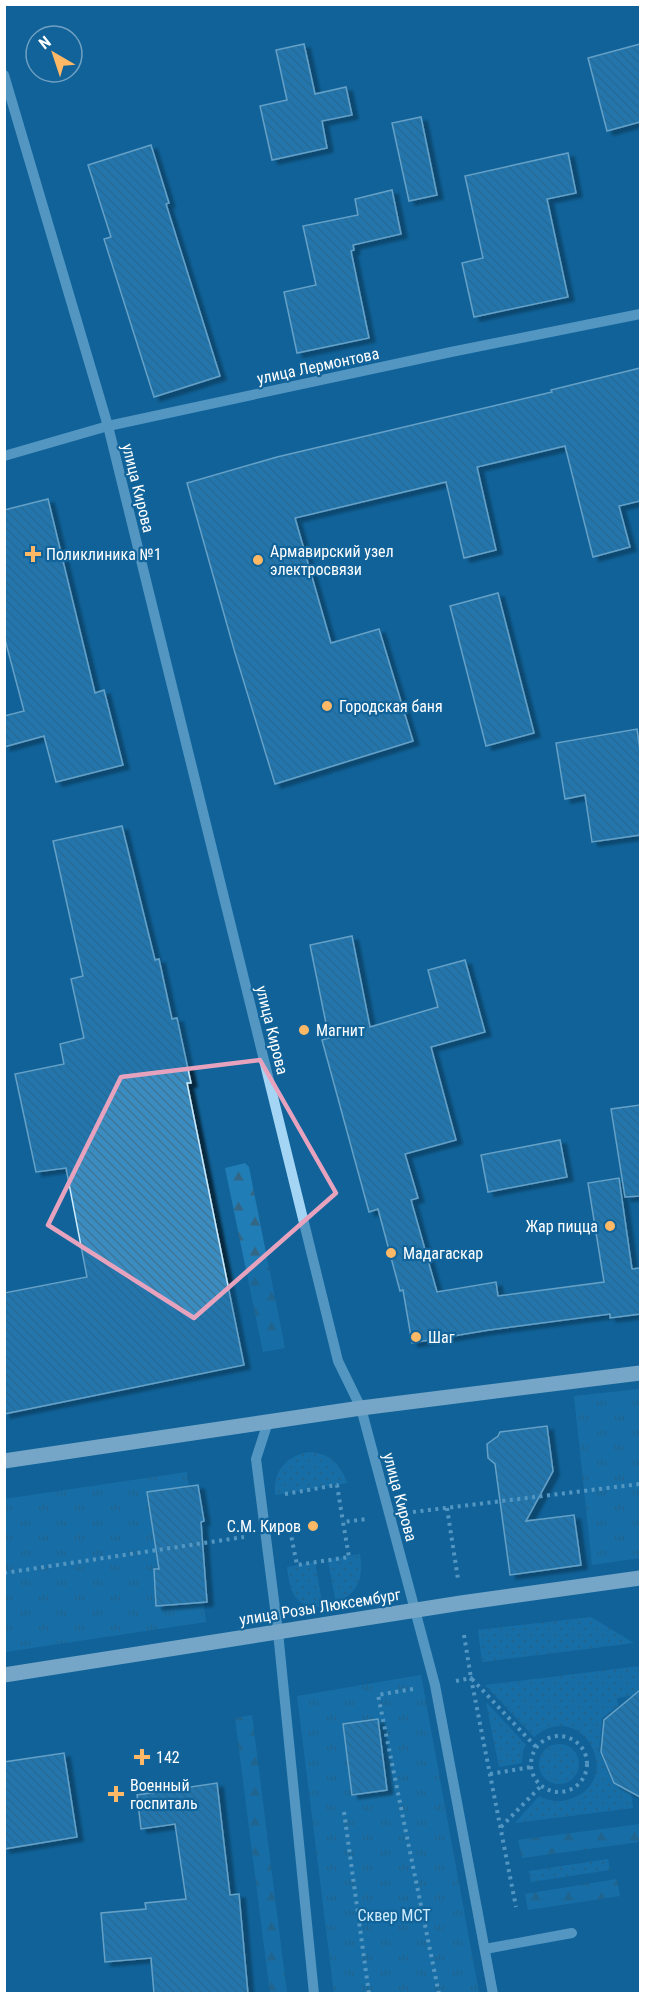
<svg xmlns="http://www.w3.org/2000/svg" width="645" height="1998" font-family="'Roboto Condensed',sans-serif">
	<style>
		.grass { fill: url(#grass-dots) }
		.forest { fill: url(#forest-firs) }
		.park { fill: url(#park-tufts) }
		.building { fill: url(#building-back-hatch); stroke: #ccebfe; stroke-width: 1.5; filter: url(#shadow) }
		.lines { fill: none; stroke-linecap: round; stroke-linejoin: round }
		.path { stroke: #a4d5f4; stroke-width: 4; stroke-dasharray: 3 4.5; stroke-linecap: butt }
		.minor { stroke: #a4d5f4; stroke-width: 10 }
		.major { stroke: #f0f9ff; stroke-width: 15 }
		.marked { fill: none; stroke: #e7a3bd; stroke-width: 4.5; stroke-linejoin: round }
		.poi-dot { fill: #ffb966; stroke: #116399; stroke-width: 2 }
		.labels { text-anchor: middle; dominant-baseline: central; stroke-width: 4.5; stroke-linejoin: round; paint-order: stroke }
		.street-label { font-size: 16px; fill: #fff; stroke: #116399 }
		.poi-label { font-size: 16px; fill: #fff; stroke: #116399; text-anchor: start }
		.park-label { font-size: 16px; fill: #ccebfe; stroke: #116399 }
	</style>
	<defs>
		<pattern id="grass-dots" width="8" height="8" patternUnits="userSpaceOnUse" patternTransform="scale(1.5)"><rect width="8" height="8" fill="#207db6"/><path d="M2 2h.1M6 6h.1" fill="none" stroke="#346786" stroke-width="1.8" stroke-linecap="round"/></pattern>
		<pattern id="forest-firs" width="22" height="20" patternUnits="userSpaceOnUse" patternTransform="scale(1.5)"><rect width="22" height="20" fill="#207db6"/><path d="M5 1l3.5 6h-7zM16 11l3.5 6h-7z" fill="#346786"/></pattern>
		<pattern id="park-tufts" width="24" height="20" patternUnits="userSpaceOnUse" patternTransform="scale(1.5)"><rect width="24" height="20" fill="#207db6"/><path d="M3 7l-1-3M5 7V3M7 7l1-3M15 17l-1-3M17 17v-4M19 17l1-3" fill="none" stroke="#346786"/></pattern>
		<pattern id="building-back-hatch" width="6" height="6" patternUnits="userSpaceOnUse" patternTransform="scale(1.5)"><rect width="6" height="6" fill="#3a8dc1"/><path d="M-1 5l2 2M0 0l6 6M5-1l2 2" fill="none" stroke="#407698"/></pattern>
		<filter id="shadow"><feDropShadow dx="6" dy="4" stdDeviation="1.5" flood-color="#0009"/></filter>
	</defs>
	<rect width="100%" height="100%" fill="#116399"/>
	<g class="grass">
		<path d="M309 1452C330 1453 341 1465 347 1483L275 1495C273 1471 286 1456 309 1452Z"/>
		<path d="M360 1554C363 1581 359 1590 336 1604L328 1560Z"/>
		<path d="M315 1562 323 1607C293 1607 290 1592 287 1567Z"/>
		<polygon points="591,1617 634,1643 482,1662 478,1630"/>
		<path d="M640 1666V1694L617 1698 618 1706 602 1718 599 1751 613 1784 631 1793 633 1808 515 1823 539 1796C548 1801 560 1803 570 1799 626 1782 584 1696 534 1737L485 1685Z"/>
		<polygon points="486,1702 526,1745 523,1750 522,1763 499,1767"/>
		<circle cx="559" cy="1764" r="20"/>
		<polygon points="608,1859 610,1870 531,1882 529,1871"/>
	</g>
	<g class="forest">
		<polygon points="245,1163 249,1167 285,1348 263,1352 225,1168"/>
		<polygon points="252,1715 287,1993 270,1993 235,1718"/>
		<polygon points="640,1824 640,1842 522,1858 518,1840"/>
		<polygon points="617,1879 620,1896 528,1910 525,1894"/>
	</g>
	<g class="park">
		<polygon points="640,1389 640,1558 592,1565 574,1396"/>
		<polygon points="187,1472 206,1622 5,1652 4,1499"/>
		<polygon points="421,1675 479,1993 334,1993 297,1696"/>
	</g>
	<g class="building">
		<polygon points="304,44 315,94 346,87 352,115 322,121 327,148 272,160 260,106 287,100 276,50"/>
		<polygon points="640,44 640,122 607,131 588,58"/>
		<polygon points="421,117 437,195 409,201 392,123"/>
		<polygon points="151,145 169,203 166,204 220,376 154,397 104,239 111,237 88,165"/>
		<polygon points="568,153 576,193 547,199 568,297 474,317 462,263 483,258 465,176"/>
		<polygon points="392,190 401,234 353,245 354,250 351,251 369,338 297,353 284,292 316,285 303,226 358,215 355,199"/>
		<polygon points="640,368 640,501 619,506 630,547 593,557 565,446 477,467 496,550 464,558 446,482 295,518 331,643 379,629 413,741 275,784 235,653 187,483 277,457 552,392 551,390"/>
		<polygon points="48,499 95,693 104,690 123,765 56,782 44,736 4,747 4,716 24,711 4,636 4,510"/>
		<polygon points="498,593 534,733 486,746 450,606"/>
		<polygon points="637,729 640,750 640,835 592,842 585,795 565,799 556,743"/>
		<polygon points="122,826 155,960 159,959 172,1019 177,1018 191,1083 187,1083 244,1365 4,1414 4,1293 87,1277 66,1168 36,1172 15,1074 64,1064 60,1044 84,1038 71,979 83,976 53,841"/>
		<polygon points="352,936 370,1027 438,1007 428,970 465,960 485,1032 431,1047 456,1140 405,1154 418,1198 411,1200 437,1292 496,1282 498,1296 604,1282 588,1183 619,1178 632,1269 640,1268 640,1314 610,1318 610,1314 489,1330 412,1343 403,1290 400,1291 378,1209 369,1212 322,1040 329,1038 310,945"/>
		<polygon points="640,1105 640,1196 625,1197 611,1109"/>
		<polygon points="560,1140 567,1177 488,1192 481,1155"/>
		<polygon points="547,1426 553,1471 526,1521 574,1515 581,1565 510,1575 495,1464 488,1458 487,1444 498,1436 500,1432"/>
		<polygon points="198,1485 204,1521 201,1522 207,1602 156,1606 154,1569 159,1569 147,1492"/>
		<polygon points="640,1690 640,1797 614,1783 601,1752 604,1720"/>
		<polygon points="378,1719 387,1790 352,1795 343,1724"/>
		<polygon points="64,1753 77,1837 4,1849 4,1762"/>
		<polygon points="217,1783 230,1895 239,1894 248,1994 154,1994 151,1958 105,1962 101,1913 146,1909 145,1903 186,1899 175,1824 141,1829 137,1795"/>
	</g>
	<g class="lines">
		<g class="path">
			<polyline points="285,1494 337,1485 343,1522"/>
			<polyline points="447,1508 458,1579"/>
			<polyline points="413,1512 640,1484"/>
			<polyline points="290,1530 297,1565 349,1557 343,1522 367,1519"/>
			<polyline points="4,1573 244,1537"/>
			<polyline points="464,1635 471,1678 537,1748"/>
			<polyline points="456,1681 471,1678 516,1907"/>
			<polyline points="413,1689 378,1695 439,1994"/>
			<circle cx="559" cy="1764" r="28"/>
			<polyline points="490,1774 531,1767"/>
			<polyline points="344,1812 369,1994"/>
			<polyline points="501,1827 541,1786"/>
		</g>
		<g class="minor">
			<polyline points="4,75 108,426 338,1361 361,1408 435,1685 493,1994"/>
			<polyline points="4,456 108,426 451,352 640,314"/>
			<polyline points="268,1422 256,1459 278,1632 314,1994"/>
			<polyline points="485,1949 572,1933"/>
		</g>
		<g class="major">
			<polyline points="4,1461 361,1408 640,1373"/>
			<polyline points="4,1675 461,1603 640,1578"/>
		</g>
	</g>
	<path d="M0 0H645V1998H0ZM260 1060 336 1193 194 1318 48 1225 121 1077Z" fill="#116399" fill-opacity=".55" fill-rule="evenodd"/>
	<path class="marked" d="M260 1060 336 1193 194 1318 48 1225 121 1077Z"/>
	<g class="poi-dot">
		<path d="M30 545h6v6h6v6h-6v6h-6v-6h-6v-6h6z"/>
		<circle cx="258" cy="560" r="6"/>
		<circle cx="327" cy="706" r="6"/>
		<circle cx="304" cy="1030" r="6"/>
		<circle cx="610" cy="1226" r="6"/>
		<circle cx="391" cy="1253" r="6"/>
		<circle cx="416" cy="1337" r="6"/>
		<circle cx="313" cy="1526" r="6"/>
		<path d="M139 1748h6v6h6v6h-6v6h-6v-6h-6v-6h6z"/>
		<path d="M113 1785h6v6h6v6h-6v6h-6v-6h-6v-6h6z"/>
	</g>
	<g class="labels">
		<g class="street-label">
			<text transform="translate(318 366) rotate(-12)">улица Лермонтова</text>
			<text transform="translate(138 488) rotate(76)">улица Кирова</text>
			<text transform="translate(272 1030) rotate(76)">улица Кирова</text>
			<text transform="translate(400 1497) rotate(75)">улица Кирова</text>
			<text transform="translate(320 1607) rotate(-9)">улица Розы Люксембург</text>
		</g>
		<g class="poi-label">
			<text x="270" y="551">Армавирский узел<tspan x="270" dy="18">электросвязи</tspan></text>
			<text x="46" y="554">Поликлиника №1</text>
			<text x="339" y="706">Городская баня</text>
			<text x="316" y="1030">Магнит</text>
			<text x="598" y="1226" text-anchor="end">Жар пицца</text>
			<text x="403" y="1253">Мадагаскар</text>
			<text x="428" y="1337">Шаг</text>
			<text x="301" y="1526" text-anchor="end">С.М. Киров</text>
			<text x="156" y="1757">142</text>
			<text x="130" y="1785">Военный<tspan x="130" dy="18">госпиталь</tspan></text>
		</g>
		<g class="park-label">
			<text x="394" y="1915">Сквер МСТ</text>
		</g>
	</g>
	<rect width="645" height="1998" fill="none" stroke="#ffffff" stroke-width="12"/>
	<g transform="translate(54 54) rotate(321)"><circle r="28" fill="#116399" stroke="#70a1c2" stroke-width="1.5"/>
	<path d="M0-4.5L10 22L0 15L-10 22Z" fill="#ffb966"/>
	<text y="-9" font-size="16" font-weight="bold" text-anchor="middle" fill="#ffffff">N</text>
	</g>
</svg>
